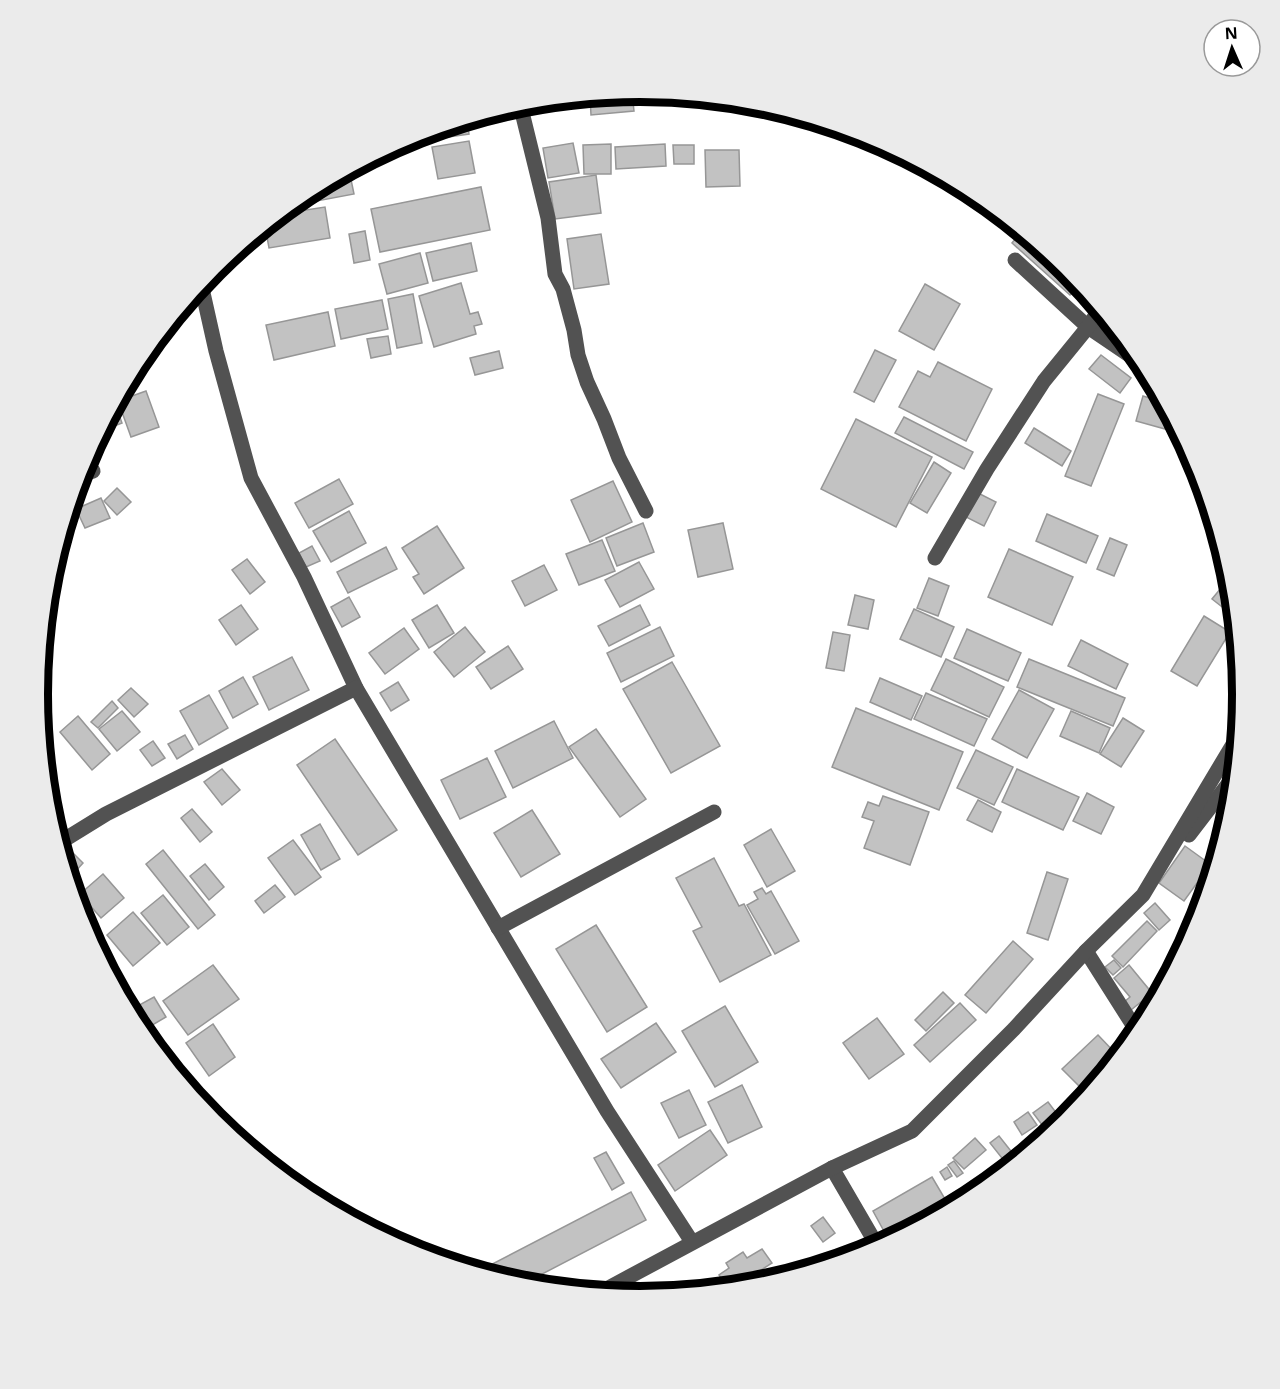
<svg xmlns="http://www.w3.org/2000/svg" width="1280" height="1389" font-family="'Noto Sans',sans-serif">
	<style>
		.building { fill: #c2c2c2; stroke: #969696; stroke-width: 1.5 }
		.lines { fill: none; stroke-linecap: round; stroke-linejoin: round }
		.minor { stroke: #525252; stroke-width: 15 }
		.rim { fill: none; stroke: #000; stroke-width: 8 }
	</style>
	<rect width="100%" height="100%" fill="#fff"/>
	<g class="building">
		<polygon points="632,93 634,111 591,115 590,97"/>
		<polygon points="467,120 469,134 420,141 419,135"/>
		<polygon points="469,141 475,173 438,179 432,147"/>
		<polygon points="573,143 579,173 548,178 543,148"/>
		<polygon points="611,144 611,174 584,174 583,145"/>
		<polygon points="665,144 666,166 616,169 615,147"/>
		<polygon points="673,145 694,145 694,164 674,164"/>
		<polygon points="705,150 739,150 740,186 706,187"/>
		<polygon points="349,170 354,194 317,201 314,189"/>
		<polygon points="596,175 601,213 555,219 549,182"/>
		<polygon points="481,187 490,230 380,252 371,209"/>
		<polygon points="325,207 330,238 269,248 265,226 280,214"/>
		<polygon points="365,231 370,260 354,263 349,234"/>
		<polygon points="1021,232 1066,269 1080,285 1070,295 1012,243"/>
		<polygon points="601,234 609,284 574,289 567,239"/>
		<polygon points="471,243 477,271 433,281 426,253"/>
		<polygon points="420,253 428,283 387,294 379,264"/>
		<polygon points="461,283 470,314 478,312 482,324 474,326 476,334 434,347 419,296"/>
		<polygon points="925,284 960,304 934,350 899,331"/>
		<polygon points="413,294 422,343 397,348 388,299"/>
		<polygon points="382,300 388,329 341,339 335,309"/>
		<polygon points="328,312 335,346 274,360 266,325"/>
		<polygon points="388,336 391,354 371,358 367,339"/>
		<polygon points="875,350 896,360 874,402 854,392"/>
		<polygon points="499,351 503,368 475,375 470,358"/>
		<polygon points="1101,355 1131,378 1120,393 1089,369"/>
		<polygon points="938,362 992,389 966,441 899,407 918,371 930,377"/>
		<polygon points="146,391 159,427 131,437 118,401"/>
		<polygon points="1098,394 1124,404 1091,486 1065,476"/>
		<polygon points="1143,396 1163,402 1169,413 1165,429 1136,421"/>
		<polygon points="115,404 122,423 101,431"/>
		<polygon points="904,417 973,452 964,469 895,433"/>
		<polygon points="856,419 932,457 896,527 821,489"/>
		<polygon points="1034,428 1071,451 1062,466 1025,443"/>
		<polygon points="92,447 95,459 84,462"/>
		<polygon points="934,462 951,473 927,513 910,503"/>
		<polygon points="339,479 353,504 309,528 295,503"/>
		<polygon points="613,481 632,522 590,542 571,500"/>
		<polygon points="117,488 131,502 117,515 104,501"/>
		<polygon points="978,493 996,502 984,526 966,517"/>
		<polygon points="101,498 110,518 85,528 76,509"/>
		<polygon points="349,511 366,543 331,562 313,531"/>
		<polygon points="1047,514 1098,536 1086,563 1036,541"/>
		<polygon points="643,523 654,552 617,566 606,538"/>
		<polygon points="723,523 733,569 698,577 688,530"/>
		<polygon points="437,526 464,568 424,594 413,577 419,574 402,548"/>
		<polygon points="64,527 71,542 58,548"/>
		<polygon points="1110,538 1127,545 1114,576 1097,569"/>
		<polygon points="602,540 615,571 579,585 566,554"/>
		<polygon points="312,546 320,561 306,567 299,553"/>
		<polygon points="386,547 397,569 348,593 337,572"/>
		<polygon points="1009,549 1073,577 1052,625 988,597"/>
		<polygon points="247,559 265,582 250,594 232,570"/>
		<polygon points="639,562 654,589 620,607 605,580"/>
		<polygon points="544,565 557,590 525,606 512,581"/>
		<polygon points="1231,576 1231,577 1235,617 1212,599"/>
		<polygon points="929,578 949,586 938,616 917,608"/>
		<polygon points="855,595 874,600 868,629 848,625"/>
		<polygon points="349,597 360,617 342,627 331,607"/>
		<polygon points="241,605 258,629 236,645 219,620"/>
		<polygon points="437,605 454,633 429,648 412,620"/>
		<polygon points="640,605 650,625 609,646 598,626"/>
		<polygon points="914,609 954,627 941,657 900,639"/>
		<polygon points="1204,616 1230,632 1197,686 1171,671"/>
		<polygon points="465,627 485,652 454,677 434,652"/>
		<polygon points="660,627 674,656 621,682 607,653"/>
		<polygon points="404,628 419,649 385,674 369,653"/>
		<polygon points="967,629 1021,653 1008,681 954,658"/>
		<polygon points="833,632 850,635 844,671 826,668"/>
		<polygon points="1081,640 1128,664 1116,689 1068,666"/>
		<polygon points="508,646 523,669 491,689 476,667"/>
		<polygon points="292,657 309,690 269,710 253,677"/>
		<polygon points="946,659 1004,687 989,717 931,690"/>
		<polygon points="1029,659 1125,698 1113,726 1017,687"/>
		<polygon points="672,662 720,746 671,773 623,689"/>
		<polygon points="243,677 258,704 233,718 219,691"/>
		<polygon points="880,678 922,696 911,720 870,702"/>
		<polygon points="398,682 409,700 391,711 380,693"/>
		<polygon points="131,688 148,704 134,717 118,700"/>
		<polygon points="1019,690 1054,709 1027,758 992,739"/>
		<polygon points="926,693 987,719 974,746 914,719"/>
		<polygon points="209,695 228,728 199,745 180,711"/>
		<polygon points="112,701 118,708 98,728 91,722"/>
		<polygon points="856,708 963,752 939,810 832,767"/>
		<polygon points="122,711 140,732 117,751 99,729"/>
		<polygon points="1071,711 1110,728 1099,753 1060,736"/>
		<polygon points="78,716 110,754 92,770 60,732"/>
		<polygon points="1123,718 1144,731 1121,767 1100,754"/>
		<polygon points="554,721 573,758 513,788 495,751"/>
		<polygon points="596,729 646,799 620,817 569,747"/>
		<polygon points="185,735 193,749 177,759 168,744"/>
		<polygon points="335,739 397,830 358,855 297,765"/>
		<polygon points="153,741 165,758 152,766 140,750"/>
		<polygon points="976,750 1013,767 994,805 957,788"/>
		<polygon points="487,758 506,797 460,819 441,780"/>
		<polygon points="222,769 240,790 222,805 204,782"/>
		<polygon points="1017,769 1079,797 1063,830 1002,802"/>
		<polygon points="1087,793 1114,807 1101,834 1073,821"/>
		<polygon points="883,796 929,812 910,865 864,848 874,821 862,817 868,802 879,806"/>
		<polygon points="978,800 1001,812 992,832 967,820"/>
		<polygon points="192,809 212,832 200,842 181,818"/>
		<polygon points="532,810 560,854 521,877 494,833"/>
		<polygon points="320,824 340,859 321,870 301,835"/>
		<polygon points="771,829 795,871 767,887 744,845"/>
		<polygon points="293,840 321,877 295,895 268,858"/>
		<polygon points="66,846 83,863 74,873 65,865 61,851"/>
		<polygon points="1185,846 1214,867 1207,890 1197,883 1184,901 1159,883"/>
		<polygon points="163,850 215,915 198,929 146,864"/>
		<polygon points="714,858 739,906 744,904 771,955 720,982 693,931 702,927 676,878"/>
		<polygon points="205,864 224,887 209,900 190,876"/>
		<polygon points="1047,872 1068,879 1048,940 1027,933"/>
		<polygon points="103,874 124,898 101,918 80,894"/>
		<polygon points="275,885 285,897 264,913 255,901"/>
		<polygon points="762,888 766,894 771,891 799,941 775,954 747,905 758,899 754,892"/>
		<polygon points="163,895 189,927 167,945 141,913"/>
		<polygon points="1155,903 1170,920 1159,930 1144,913"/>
		<polygon points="133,912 160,943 133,966 107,935"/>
		<polygon points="1147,921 1157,931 1123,967 1112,956"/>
		<polygon points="596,925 647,1007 607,1032 556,949"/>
		<polygon points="1013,941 1033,959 986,1013 965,995"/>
		<polygon points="1114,960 1121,968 1113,975 1105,967"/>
		<polygon points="213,965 239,999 188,1035 163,1001"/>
		<polygon points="1129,965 1152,993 1131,1010 1124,1002 1130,997 1114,978"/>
		<polygon points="943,992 954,1003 926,1031 915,1020"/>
		<polygon points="1152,994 1158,998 1146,1018 1137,1011"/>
		<polygon points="154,997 166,1017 144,1030 132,1009"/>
		<polygon points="960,1003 976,1020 930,1062 914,1045"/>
		<polygon points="725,1006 758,1062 715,1087 682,1031"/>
		<polygon points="877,1018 904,1054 869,1079 843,1043"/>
		<polygon points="656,1023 676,1052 621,1088 601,1059"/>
		<polygon points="213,1024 235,1057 209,1076 186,1043"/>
		<polygon points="1098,1035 1118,1056 1083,1090 1062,1069"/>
		<polygon points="742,1085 762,1127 728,1143 708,1102"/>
		<polygon points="689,1090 706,1125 679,1138 661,1103"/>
		<polygon points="1048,1102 1064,1123 1049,1134 1033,1113"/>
		<polygon points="1028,1112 1037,1125 1022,1135 1014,1122"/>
		<polygon points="710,1130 727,1155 675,1191 658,1165"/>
		<polygon points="999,1136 1018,1160 1009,1167 990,1143"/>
		<polygon points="975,1138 986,1150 964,1169 953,1158"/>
		<polygon points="606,1152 624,1183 612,1190 594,1158"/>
		<polygon points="954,1161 963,1173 957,1177 948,1165"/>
		<polygon points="947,1167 952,1176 945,1180 940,1172"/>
		<polygon points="932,1177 945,1199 885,1233 873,1211"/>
		<polygon points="631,1192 646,1220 521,1285 477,1272"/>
		<polygon points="944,1202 949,1209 923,1223 920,1217"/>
		<polygon points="823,1217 835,1233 823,1242 811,1226"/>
		<polygon points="762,1249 772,1263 733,1288 728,1288 719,1275 729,1268 726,1263 743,1252 747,1258"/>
		<polygon points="683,1284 687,1292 663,1295"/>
	</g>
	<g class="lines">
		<g class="minor">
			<polyline points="520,104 548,218 555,274 563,289 574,330 578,355 587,382 604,419 619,458 646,511"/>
			<polyline points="1015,260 1088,327 1144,365"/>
			<polyline points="201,284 216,351 251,478 304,577 356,688 607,1111 692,1242"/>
			<polyline points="80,475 93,471"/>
			<polyline points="935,558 987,469 1044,381 1088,327 1100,309"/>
			<polyline points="1189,835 1235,775"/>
			<polyline points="59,843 106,814 356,688"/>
			<polyline points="498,928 714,812"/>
			<polyline points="1086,951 1138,1033"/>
			<polyline points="832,1168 878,1247"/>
			<polyline points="599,1293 832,1168 912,1131 1014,1029 1086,951 1143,895 1238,736"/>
		</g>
	</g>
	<path d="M0 0H1280V1389H0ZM48 694a592 592 0 1 1 1184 0a592 592 0 1 1-1184 0Z" fill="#ebebeb" fill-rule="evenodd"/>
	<path class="rim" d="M48 694a592 592 0 1 1 1184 0a592 592 0 1 1-1184 0Z"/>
	<g transform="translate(1232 48) rotate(357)"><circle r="28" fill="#ffffff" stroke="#999999" stroke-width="1.5"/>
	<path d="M0-4.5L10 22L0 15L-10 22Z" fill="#000000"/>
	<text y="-9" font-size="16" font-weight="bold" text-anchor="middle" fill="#000000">N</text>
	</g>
</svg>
